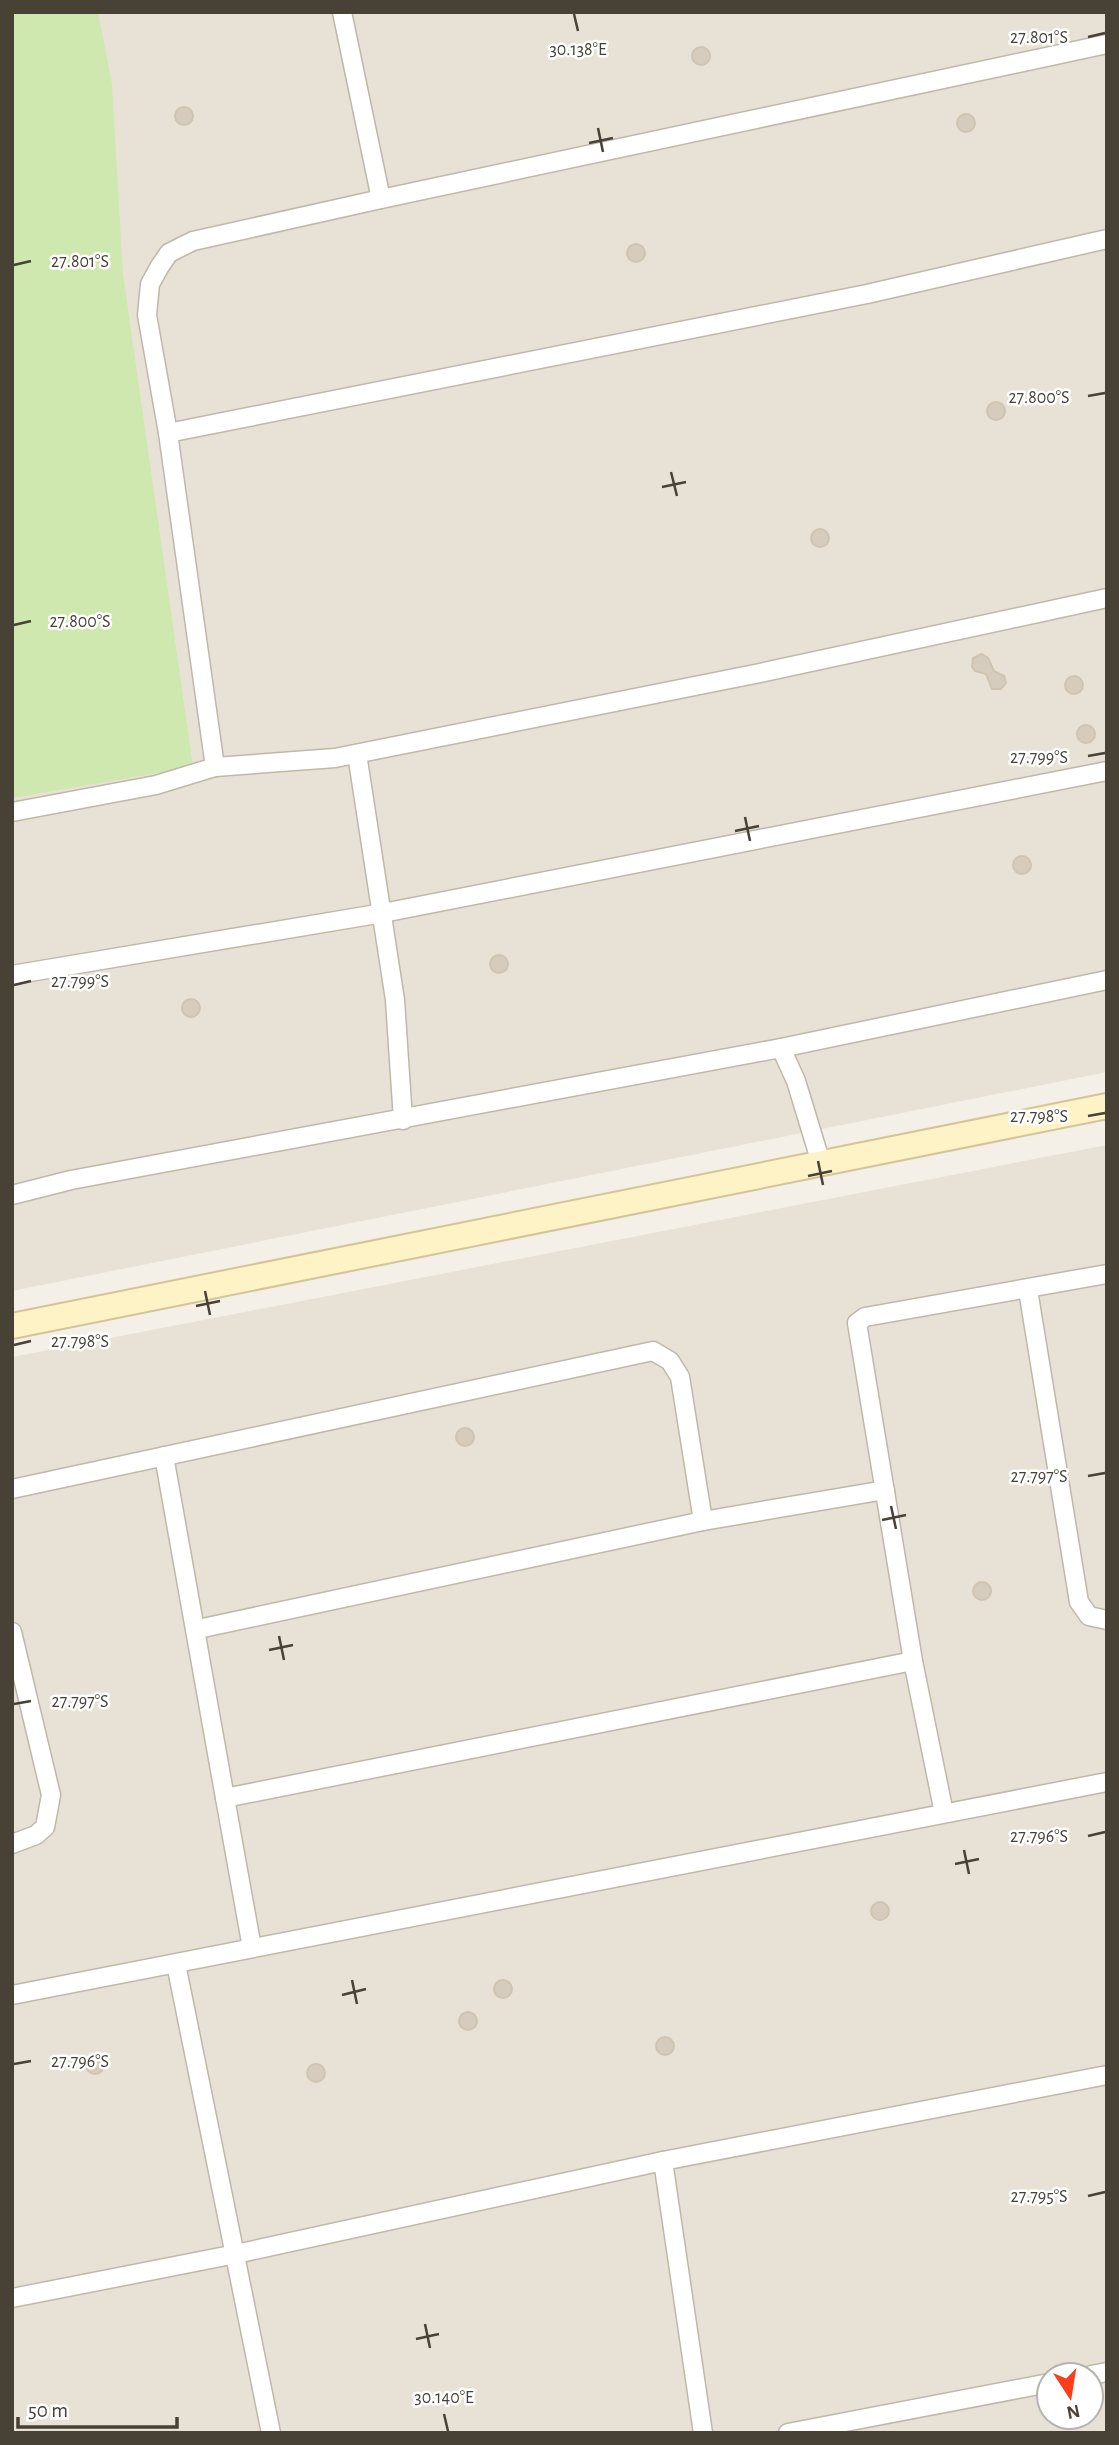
<svg xmlns="http://www.w3.org/2000/svg" width="1119" height="2445" font-family="'Alegreya Sans',sans-serif">
	<style>
		.residential { fill: #e8e2d6; fill-rule: evenodd }
		.green { fill: #cee8b0 }
		.building { fill: #d5ccbd; stroke: #d0c4b0; stroke-width: 2 }
		.lines { fill: none; stroke-linecap: round; stroke-linejoin: round }
		.street-casing { stroke: #bfb8aa; stroke-width: 21 }
		.secondary-casing { stroke: #d4c598; stroke-width: 28 }
		.street { stroke: #fff; stroke-width: 18 }
		.secondary { stroke: #fef2c7; stroke-width: 24 }
		.ticks { fill: none; stroke: #474136; stroke-width: 2.5 }
		.ticks-label { font-size: 18px; text-anchor: middle; fill: #474136; stroke: #fff; stroke-width: 5; stroke-linejoin: round; paint-order: stroke }
	</style>
	<rect width="100%" height="100%" fill="#f4f0e8"/>
	<g class="residential">
		<polygon points="12,12 1107,12 1107,1072 12,1291"/>
		<path d="M1107 1145V2433H12V1357ZM1049 2375H1091V2417H1049Z"/>
	</g>
	<polygon class="green" points="12,12 98,12 112,84 123,274 193,767 12,798"/>
	<g class="building">
		<circle cx="701" cy="56" r="9"/>
		<circle cx="184" cy="116" r="9"/>
		<circle cx="966" cy="123" r="9"/>
		<circle cx="636" cy="253" r="9"/>
		<circle cx="996" cy="411" r="9"/>
		<circle cx="820" cy="538" r="9"/>
		<polygon points="982,654 988,658 994,671 1004,676 1006,683 1001,689 992,689 986,674 975,671 972,667 973,658"/>
		<circle cx="1074" cy="685" r="9"/>
		<circle cx="1086" cy="734" r="9"/>
		<circle cx="1022" cy="865" r="9"/>
		<circle cx="499" cy="964" r="9"/>
		<circle cx="191" cy="1008" r="9"/>
		<circle cx="465" cy="1437" r="9"/>
		<circle cx="982" cy="1591" r="9"/>
		<circle cx="880" cy="1911" r="9"/>
		<circle cx="503" cy="1989" r="9"/>
		<circle cx="468" cy="2021" r="9"/>
		<circle cx="665" cy="2046" r="9"/>
		<circle cx="95" cy="2065" r="9"/>
		<circle cx="316" cy="2073" r="9"/>
	</g>
	<g class="lines">
		<g class="street-casing">
			<g id="street">
				<polyline points="381,199 1107,44"/>
				<polyline points="168,433 867,294 1107,239"/>
				<polyline points="357,754 395,1000 403,1120"/>
				<polyline points="215,767 335,758 760,673 1107,598"/>
				<polyline points="12,812 156,785 215,767 168,433 147,315 150,284 160,266 169,253 193,241 381,199 342,12"/>
				<polyline points="12,975 383,913 1107,771"/>
				<polyline points="781,1048 1107,980"/>
				<polyline points="12,1195 71,1180 781,1048 796,1081 821,1163"/>
				<polyline points="1028,1290 1079,1602 1089,1616 1107,1620"/>
				<polyline points="164,1456 225,1798 913,1661"/>
				<polyline points="12,1489 653,1351 670,1361 680,1377 703,1521"/>
				<polyline points="198,1629 703,1521 885,1490"/>
				<polyline points="12,1632 51,1795 45,1827 36,1835 12,1844"/>
				<polyline points="225,1798 252,1948"/>
				<polyline points="944,1813 913,1661 857,1323 865,1317 1107,1274"/>
				<polyline points="176,1964 271,2433"/>
				<polyline points="12,1995 1107,1782"/>
				<polyline points="663,2161 703,2433"/>
				<polyline points="12,2298 236,2254 663,2161 1107,2075"/>
				<polyline points="1091,2375 1107,2372"/>
				<polyline points="788,2433 1049,2383"/>
			</g>
		</g>
		<g class="secondary-casing">
			<polyline id="secondary" points="12,1326 1107,1106"/>
		</g>
		<use href="#street" class="street"/>
		<use href="#secondary" class="secondary"/>
	</g>
	<path class="ticks" d="M574 14 578 31M1088 37 1105 33M598 128 603 152M589 143 613 138M14 265 31 261M1088 396 1105 393M671 472 677 496M662 487 686 482M14 625 31 621M1088 756 1105 753M745 817 750 841M735 831 759 826M14 985 31 981M1088 1116 1105 1113M818 1161 823 1185M808 1176 832 1171M205 1291 210 1315M196 1306 220 1301M14 1345 31 1341M1088 1476 1105 1473M891 1506 896 1529M882 1520 906 1515M279 1636 284 1660M269 1650 293 1645M14 1704 31 1701M1088 1836 1105 1832M964 1850 969 1874M955 1864 979 1859M352 1980 357 2004M342 1995 366 1989M14 2064 31 2061M1088 2196 1105 2192M425 2324 430 2348M416 2339 439 2334M444 2414 448 2431"/>
	<g class="ticks-label">
		<text x="1039" y="43">27.801°S</text>
		<text x="578" y="55">30.138°E</text>
		<text x="80" y="267">27.801°S</text>
		<text x="1039" y="403">27.800°S</text>
		<text x="80" y="627">27.800°S</text>
		<text x="1039" y="763">27.799°S</text>
		<text x="80" y="987">27.799°S</text>
		<text x="1039" y="1122">27.798°S</text>
		<text x="80" y="1347">27.798°S</text>
		<text x="1039" y="1482">27.797°S</text>
		<text x="80" y="1707">27.797°S</text>
		<text x="1039" y="1842">27.796°S</text>
		<text x="80" y="2067">27.796°S</text>
		<text x="1039" y="2202">27.795°S</text>
		<text x="444" y="2403">30.140°E</text>
	</g>
	<rect width="1119" height="2445" fill="none" stroke="#474136" stroke-width="28"/>
	<g transform="translate(1070 2396) rotate(168)"><circle r="33" fill="#ffffff" stroke="#b5b3af" stroke-width="2"/>
	<path d="M0-5L12 26L0 18L-12 26Z" fill="#fa3e19"/>
	<text y="-10" font-size="19" font-weight="bold" text-anchor="middle" fill="#474136">N</text>
	</g>
	<path d="M18 2417v10h159v-10" fill="none" stroke="#474136" stroke-width="3.5"/>
	<text x="28" y="2417" font-size="21" fill="#474136" stroke="#ffffff" stroke-width="5" paint-order="stroke">50 m</text>
</svg>
